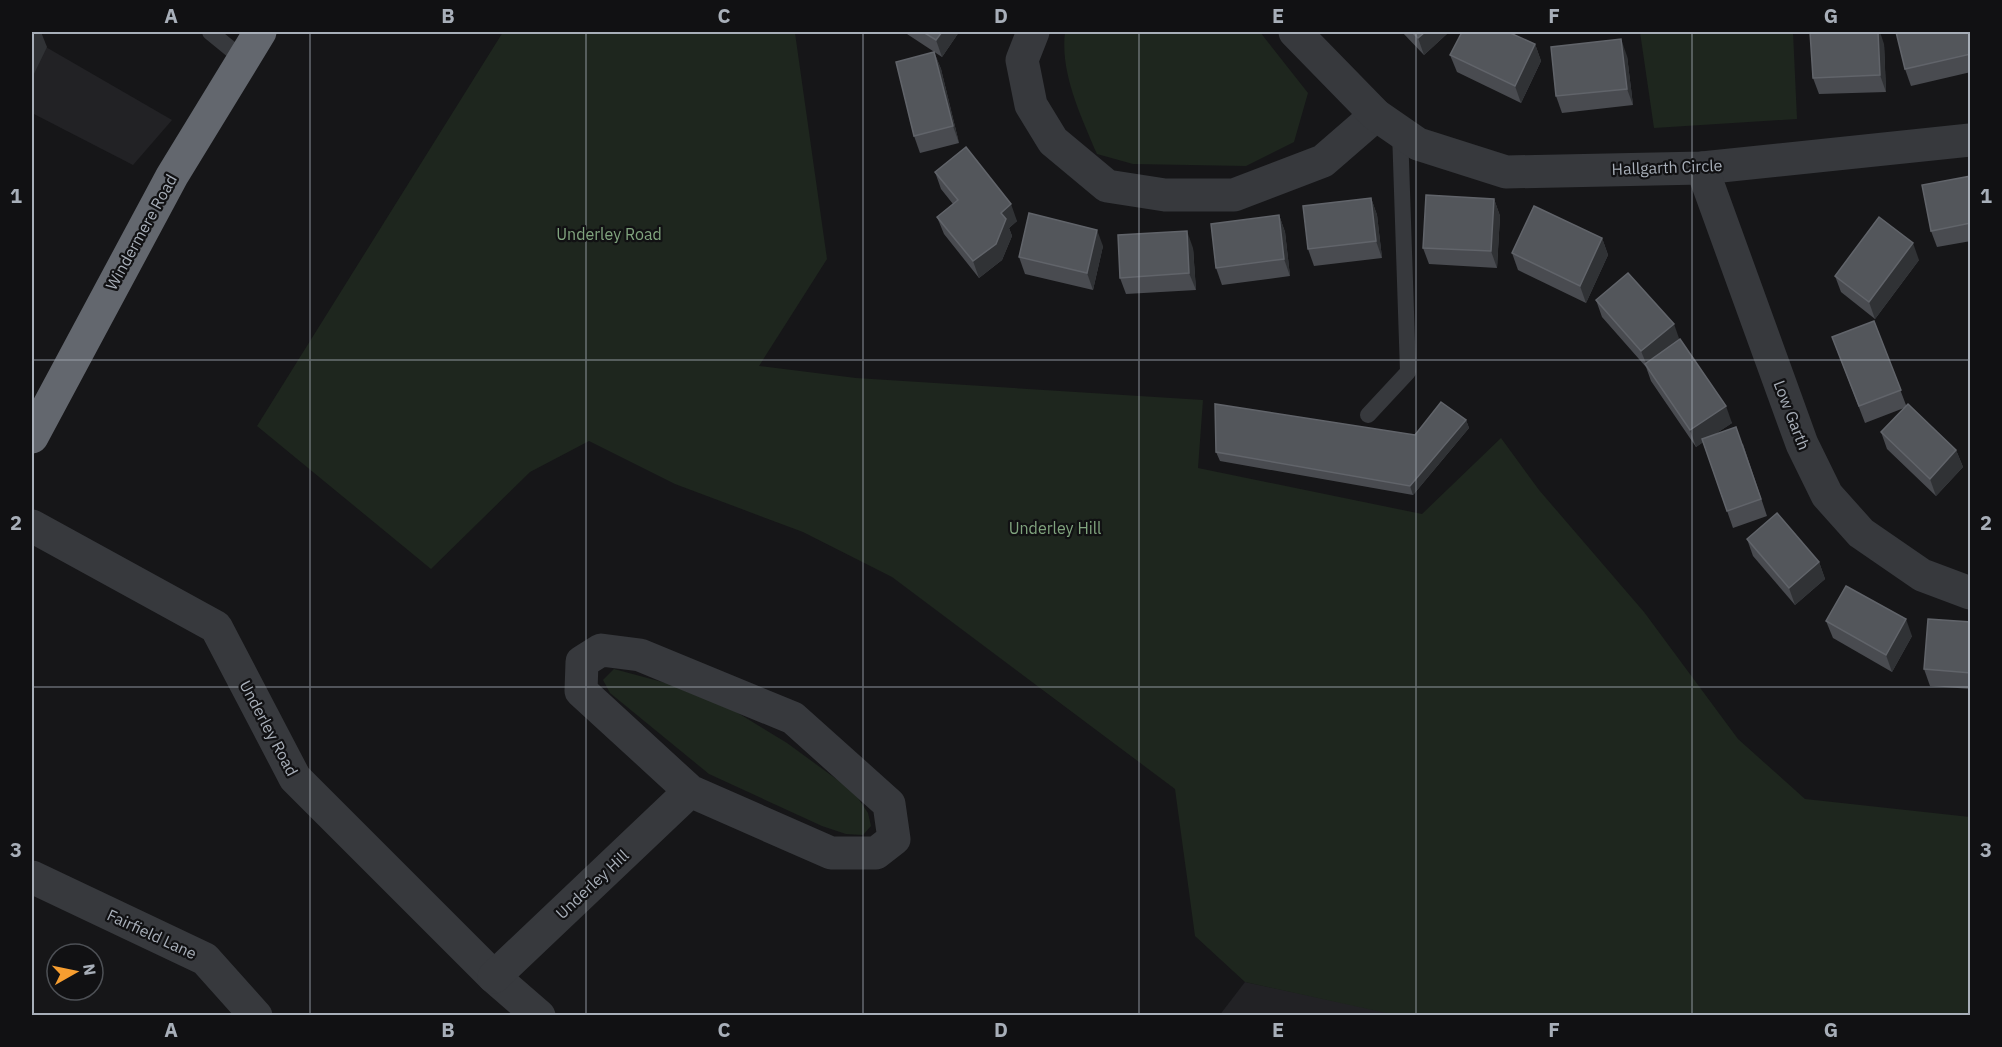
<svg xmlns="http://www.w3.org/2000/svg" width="2002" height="1047" font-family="'IBM Plex Sans',sans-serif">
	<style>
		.built { fill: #222225 }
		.green { fill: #1e261e }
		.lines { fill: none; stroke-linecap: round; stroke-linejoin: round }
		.lane { stroke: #37393d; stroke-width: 16 }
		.street { stroke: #37393d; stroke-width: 33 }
		.highway { stroke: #63676e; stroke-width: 33 }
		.wall { fill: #494b50 }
		.shaded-wall { fill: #303235 }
		.building { fill: #53565b; stroke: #61646a; stroke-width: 1.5 }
		.grid { fill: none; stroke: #a8afb9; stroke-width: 1.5; stroke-opacity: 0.55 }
		.labels { text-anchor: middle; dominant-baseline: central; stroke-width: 4.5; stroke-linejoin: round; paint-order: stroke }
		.street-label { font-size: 16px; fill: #a8afb9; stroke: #111113 }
		.park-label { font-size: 16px; fill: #80a47e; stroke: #111113 }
		.neatline { fill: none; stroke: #a8afb9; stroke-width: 2 }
		.grid-label { font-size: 20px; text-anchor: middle; font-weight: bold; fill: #a8afb9 }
	</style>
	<rect width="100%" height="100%" fill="#161618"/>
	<g class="built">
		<polygon points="32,39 172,120 133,165 32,113"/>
		<polygon points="1245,982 1400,1015 1219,1016"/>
	</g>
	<g class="green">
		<polygon points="503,32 795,33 827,259 759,366 856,378 1203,400 1198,468 1422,514 1501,438 1539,490 1644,612 1738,739 1805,799 1970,817 1970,1015 1400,1016 1245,982 1195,936 1175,789 892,577 803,532 675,484 589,441 530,472 431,569 257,426"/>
		<path d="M1065 32H1260L1308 93 1294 142 1246 166 1133 164 1097 154C1081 116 1060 73 1065 32Z"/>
		<polygon points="1640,32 1793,32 1797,119 1654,128"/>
		<polygon points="614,669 707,694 787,743 854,792 868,813 871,826 863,835 846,834 822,826 709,774 610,693 603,680"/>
	</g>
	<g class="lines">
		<g class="lane">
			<polyline points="210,32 243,59"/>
			<polyline points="1368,415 1408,372 1400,131"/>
		</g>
		<g class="street">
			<polyline points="1033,32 1022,60 1031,105 1053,141 1107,186 1165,195 1234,195 1323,161 1376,115"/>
			<polyline points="1295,32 1376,115 1418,144 1506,172 1702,168 1970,140"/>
			<polyline points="1702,168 1802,444 1827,495 1861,533 1922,575 1970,593"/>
			<polyline points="32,526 216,627 295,778 494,977 539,1016"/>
			<polyline points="32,877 205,959 256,1016"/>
			<polyline points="494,977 690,791 831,853 876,853 894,839 889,804 793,718 640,655 601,650 582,662 581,691 690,791"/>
		</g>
		<polyline class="highway" points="32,437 172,176 260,32"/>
	</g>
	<g class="wall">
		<polygon points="904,32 959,32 942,57"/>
		<polygon points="1402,32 1449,32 1424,55"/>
		<polygon points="1971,32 1971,72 1911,86 1905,69"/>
		<polygon points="1535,44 1541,61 1521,103 1457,72 1450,55"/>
		<polygon points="1884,44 1886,92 1819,94 1813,78"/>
		<polygon points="934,52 941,69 959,143 920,153 914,136"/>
		<polygon points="1627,56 1633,105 1562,113 1556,96"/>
		<polygon points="935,172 1017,221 1009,228 1012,236 1002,260 979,278 944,234 937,217 953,204 941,189"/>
		<polygon points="1971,176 1971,241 1937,247 1931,231"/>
		<polygon points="1371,198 1377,215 1382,258 1314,266 1308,249"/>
		<polygon points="1494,199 1500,216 1497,268 1429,264 1423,248"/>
		<polygon points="1279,215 1285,232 1290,276 1222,285 1216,268"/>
		<polygon points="1602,238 1608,255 1586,303 1518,270 1512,253"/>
		<polygon points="1103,246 1093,290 1025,274 1019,257"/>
		<polygon points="1193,248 1196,290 1126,294 1120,278"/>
		<polygon points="1919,260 1875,319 1841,292 1835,276"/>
		<polygon points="1596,300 1680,340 1732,423 1715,434 1743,444 1767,516 1733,528 1703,442 1696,447 1651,381 1646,367 1602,317"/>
		<polygon points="1874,321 1906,405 1956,450 1963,467 1936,496 1887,449 1881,432 1904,408 1865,423 1832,337"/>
		<polygon points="1466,420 1469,428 1413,495 1220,461 1216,452 1415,435"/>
		<polygon points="1747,539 1819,562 1825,579 1795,605 1753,556"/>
		<polygon points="1826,621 1912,636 1892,672 1833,638"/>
		<polygon points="1971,622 1971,689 1930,686 1924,669"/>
	</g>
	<g class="shaded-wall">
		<polygon points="34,32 41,32 47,47 32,78 32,36"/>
		<polygon points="942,32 959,32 942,57 936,40"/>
		<polygon points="1425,32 1449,32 1424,55 1418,38"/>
		<polygon points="1878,32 1880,32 1884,44 1886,92 1880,75"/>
		<polygon points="1621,39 1627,56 1633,105 1627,89"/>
		<polygon points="1535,44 1541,61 1521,103 1515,86"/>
		<polygon points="934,52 941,69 959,143 953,126"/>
		<polygon points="1371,198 1377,215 1382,258 1376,241"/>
		<polygon points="1494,199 1500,216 1497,268 1491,251"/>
		<polygon points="1011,204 1017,221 1009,228 1012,236 1002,260 979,278 973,261 1001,213"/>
		<polygon points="1279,215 1285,232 1290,276 1284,259"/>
		<polygon points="1097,230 1103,246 1093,290 1087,273"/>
		<polygon points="1187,231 1193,248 1196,290 1189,273"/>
		<polygon points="1602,238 1608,255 1586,303 1580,286"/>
		<polygon points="1913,243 1919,260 1875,319 1869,302"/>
		<polygon points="1674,324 1680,341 1648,368 1641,351"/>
		<polygon points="1726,406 1732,423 1696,447 1690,430"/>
		<polygon points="1466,420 1469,428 1413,495 1410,486"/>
		<polygon points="1956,450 1963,467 1936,496 1930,479"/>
		<polygon points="1819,562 1825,579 1795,605 1789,588"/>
		<polygon points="1906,619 1912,636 1892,672 1886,655"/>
	</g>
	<g class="building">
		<polygon points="923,32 942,32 936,40"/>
		<polygon points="1412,32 1425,32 1418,38"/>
		<polygon points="1462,32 1508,32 1535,44 1515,86 1450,55"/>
		<polygon points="1810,32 1878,32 1880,75 1813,78"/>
		<polygon points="1896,32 1971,32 1971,54 1905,69"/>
		<polygon points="1621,39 1627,89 1556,96 1551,47"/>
		<polygon points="934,52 953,126 914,136 896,62"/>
		<polygon points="966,147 1011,204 1001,213 1006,219 996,244 973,261 937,217 958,200 935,172"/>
		<polygon points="1971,176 1971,223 1931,231 1922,185"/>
		<polygon points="1426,195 1494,199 1491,251 1423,248"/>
		<polygon points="1371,198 1376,241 1308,249 1303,206"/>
		<polygon points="1534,206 1602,238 1580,286 1512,253"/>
		<polygon points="1029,213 1097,230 1087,273 1019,257"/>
		<polygon points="1279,215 1284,259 1216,268 1211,224"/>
		<polygon points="1879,217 1913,243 1869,302 1835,276"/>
		<polygon points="1187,231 1189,273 1120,278 1118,235"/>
		<polygon points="1628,273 1674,324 1641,351 1596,300"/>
		<polygon points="1874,321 1901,390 1859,406 1832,337"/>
		<polygon points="1680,339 1726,406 1690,430 1645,364"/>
		<polygon points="1441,402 1466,420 1410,486 1216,452 1215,404 1415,435"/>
		<polygon points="1908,404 1956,450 1930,479 1881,432"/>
		<polygon points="1736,427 1761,499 1727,511 1702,439"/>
		<polygon points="1777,513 1819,562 1789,588 1747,539"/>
		<polygon points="1846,586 1906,619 1886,655 1826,621"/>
		<polygon points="1928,619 1971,622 1971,673 1924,669"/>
	</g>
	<path class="grid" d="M310 32V1016M586 32V1016M863 32V1016M1139 32V1016M1416 32V1016M1692 32V1016M32 360H1970M32 687H1970"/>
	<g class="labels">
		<g class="street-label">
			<text transform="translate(1667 167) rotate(-2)">Hallgarth Circle</text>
			<text transform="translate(141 232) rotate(-61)">Windermere Road</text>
			<text transform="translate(1792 415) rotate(69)">Low Garth</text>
			<text transform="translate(269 728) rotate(62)">Underley Road</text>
			<text transform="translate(592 884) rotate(-43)">Underley Hill</text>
			<text transform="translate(152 934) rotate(25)">Fairfield Lane</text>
		</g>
		<g class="park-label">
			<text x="609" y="234">Underley Road</text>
			<text x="1055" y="528">Underley Hill</text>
		</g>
	</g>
	<rect width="2002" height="1047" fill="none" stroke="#111113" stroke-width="66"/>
	<g transform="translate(75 972) rotate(81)"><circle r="28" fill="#111113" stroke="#4d5055" stroke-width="1.5"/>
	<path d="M0-4.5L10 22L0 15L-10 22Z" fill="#f79e30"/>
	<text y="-9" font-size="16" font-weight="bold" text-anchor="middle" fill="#a8afb9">N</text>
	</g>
	<rect x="33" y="33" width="1936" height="981" class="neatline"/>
	<g class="grid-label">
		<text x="171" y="23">A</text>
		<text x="448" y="23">B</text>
		<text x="724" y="23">C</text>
		<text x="1001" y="23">D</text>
		<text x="1278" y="23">E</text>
		<text x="1554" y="23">F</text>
		<text x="1831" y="23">G</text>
		<text x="16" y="203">1</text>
		<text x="1986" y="203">1</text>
		<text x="16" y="530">2</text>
		<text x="1986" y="530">2</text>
		<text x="16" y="857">3</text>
		<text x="1986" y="857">3</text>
		<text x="171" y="1037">A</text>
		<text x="448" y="1037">B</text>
		<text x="724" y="1037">C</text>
		<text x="1001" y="1037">D</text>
		<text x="1278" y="1037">E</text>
		<text x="1554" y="1037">F</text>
		<text x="1831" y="1037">G</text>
	</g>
</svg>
